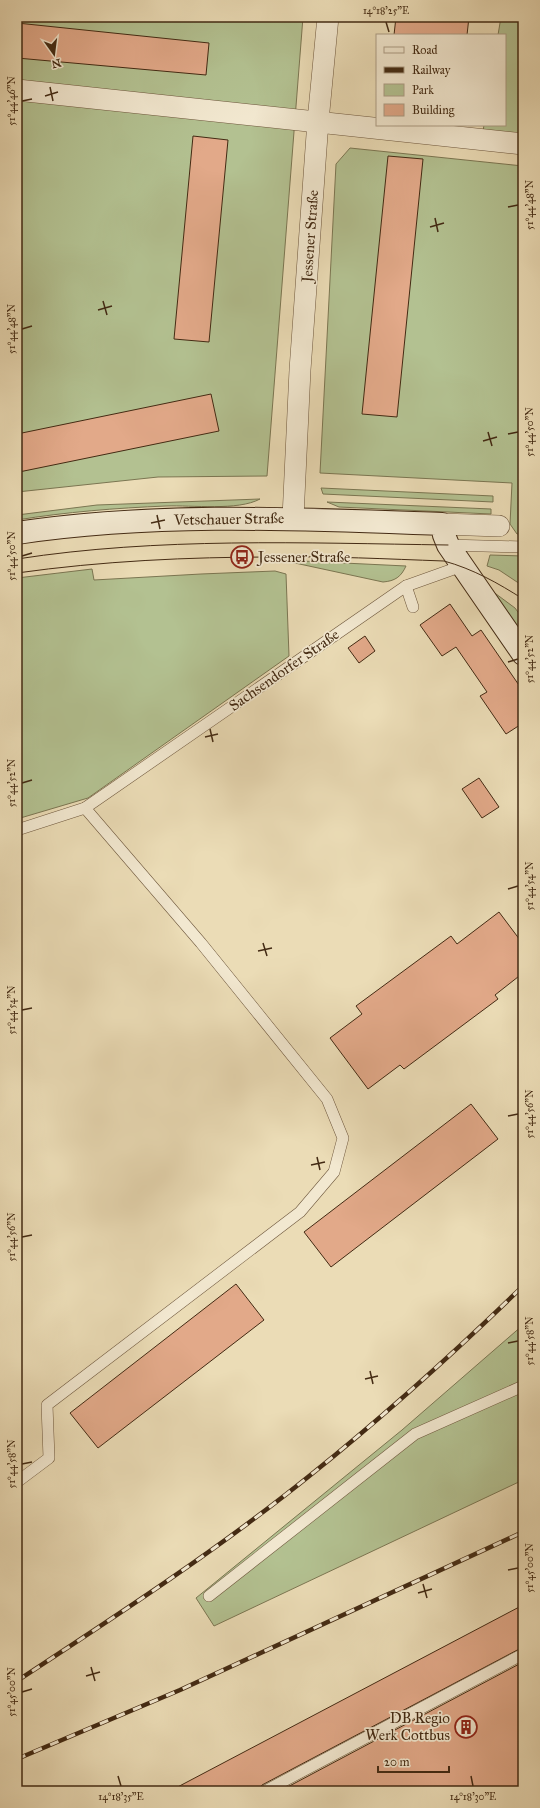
<svg xmlns="http://www.w3.org/2000/svg" width="540" height="1808" font-family="'IM FELL Great Primer',serif">
	<style>
		.green { fill: #b3c191; stroke: #7b7652 }
		.building { fill: #e2a989; stroke: #432a13 }
		.lines { fill: none; stroke-linecap: round; stroke-linejoin: round }
		.lane-casing { stroke: #6d563c; stroke-width: 12 }
		.street-casing { stroke: #6d563c; stroke-width: 22 }
		.secondary-casing { stroke: #432a13; stroke-width: 24 }
		.lane { stroke: #f2e8d0; stroke-width: 11 }
		.street { stroke: #f2e8d0; stroke-width: 21 }
		.secondary { stroke: #f2e8d0; stroke-width: 22 }
		.tram { stroke: #432a13; stroke-width: 1 }
		.rail-casing { stroke: #432a13; stroke-width: 4.5 }
		.rail { stroke: #f2e8d0; stroke-width: 3; stroke-dasharray: 9; stroke-linecap: butt }
		.ticks { fill: none; stroke: #432a13; stroke-width: 1.5 }
		.labels { text-anchor: middle; dominant-baseline: central; stroke-width: 3.5; stroke-linejoin: round; paint-order: stroke }
		.street-label { font-size: 15px; fill: #432a13; stroke: #f2e8d0 }
		.poi-label { font-size: 15px; fill: #432a13; stroke: #f2e8d0; text-anchor: start }
		.neatline { fill: none; stroke: #432a13; stroke-width: 1.5 }
		.ticks-label { font-size: 10px; text-anchor: middle; fill: #432a13 }
	</style>
	<rect width="100%" height="100%" fill="#ebdcb6"/>
	<filter id="stains"><feTurbulence type="fractalNoise" baseFrequency=".005" numOctaves="4"/><feColorMatrix values="0 0 0 0 .2 0 0 0 0 .09 0 0 0 0 .02 0 0 0 .5 -.17"/></filter>
	<radialGradient id="worn" r=".72"><stop offset=".6" stop-color="#630" stop-opacity="0"/><stop offset="1" stop-color="#630" stop-opacity=".3"/></radialGradient>
	<g class="green">
		<polygon points="17,17 303,17 267,476 158,477 17,492"/>
		<polygon points="501,17 523,17 523,135 483,131 484,125 505,125 505,35 498,35"/>
		<polygon points="350,148 523,166 523,534 517,534 510,524 512,483 320,473 336,164"/>
		<polygon points="321,488 493,496 493,502 323,494"/>
		<path d="M260 499C238 511 192 505 166 506 116 508 66 512 17 520V515L97 505Z"/>
		<polygon points="327,502 491,509 491,514 339,507"/>
		<polygon points="490,555 523,556 523,586 499,570 487,566"/>
		<path d="M281 560 406 566C401 577 395 581 383 582Z"/>
		<polygon points="92,569 94,580 201,574 275,571 286,574 289,656 88,798 17,819 17,578"/>
		<polygon points="492,591 515,608 523,619 523,635"/>
		<polygon points="523,1325 523,1480 214,1626 196,1598 402,1430"/>
	</g>
	<g class="building">
		<polygon points="396,17 469,17 467,35 394,35"/>
		<polygon points="17,23 209,43 206,75 17,58"/>
		<polygon points="193,136 228,140 209,342 174,339"/>
		<polygon points="388,156 423,159 397,417 362,414"/>
		<polygon points="211,394 219,431 19,472 17,461 17,434"/>
		<polygon points="450,604 472,636 481,630 523,691 523,723 506,734 480,696 487,692 456,647 442,656 420,625"/>
		<polygon points="365,636 375,651 359,663 348,648"/>
		<polygon points="479,778 499,807 482,818 462,789"/>
		<polygon points="499,912 523,944 523,973 495,995 498,999 404,1069 400,1065 368,1089 330,1038 362,1014 356,1006 451,936 457,944"/>
		<polygon points="471,1104 498,1139 331,1267 304,1232"/>
		<polygon points="236,1284 264,1320 98,1448 70,1413"/>
		<polygon points="523,1605 523,1647 262,1785 258,1791 170,1791"/>
		<polygon points="523,1662 523,1791 280,1791"/>
	</g>
	<g class="lines">
		<g class="lane-casing">
			<g id="lane">
				<polyline points="448,545 523,547"/>
				<polyline points="406,586 413,607"/>
				<polyline points="17,830 85,808 406,586 462,566"/>
				<polyline points="17,1482 49,1458 47,1405 300,1212 334,1172 343,1138 327,1099 201,943 85,808"/>
				<polyline points="209,1596 415,1434 523,1386"/>
				<polyline points="265,1791 523,1654"/>
			</g>
		</g>
		<g class="street-casing">
			<g id="street">
				<polyline points="17,90 523,144"/>
				<polyline points="293,518 300,370 318,121 328,17"/>
				<polyline points="442,524 499,526"/>
			</g>
		</g>
		<g class="secondary-casing">
			<path id="secondary" d="M17 533C158 512 300 519 442 524L444 535 448 545 523 654"/>
		</g>
		<use href="#lane" class="lane"/>
		<use href="#street" class="street"/>
		<use href="#secondary" class="secondary"/>
		<g class="tram">
			<path d="M17 559C159 537 304 543 448 545"/>
			<path d="M17 573C102 561 188 557 274 557 330 556 387 559 444 561 473 569 498 583 523 599"/>
		</g>
		<g class="rail-casing">
			<g id="rail">
				<path d="M17 1681C116 1616 216 1551 308 1477 383 1417 454 1353 523 1286"/>
				<polyline points="17,1759 180,1690 523,1532"/>
			</g>
		</g>
		<use href="#rail" class="rail"/>
	</g>
	<path class="ticks" d="M386 22 389 32M50 87 53 101M45 96 58 92M22 101 32 99M508 207 518 205M435 218 438 232M430 227 444 223M103 301 107 315M98 310 112 306M22 329 32 326M488 432 492 446M508 434 518 432M483 441 497 437M157 515 160 529M151 523 165 520M22 556 32 553M508 662 518 659M210 729 213 742M205 737 218 734M22 783 32 780M508 889 518 886M263 943 267 956M258 951 272 948M22 1010 32 1008M508 1116 518 1114M317 1157 320 1170M311 1165 325 1162M22 1237 32 1235M508 1343 518 1341M370 1371 373 1384M365 1379 378 1376M22 1464 32 1462M508 1570 518 1568M423 1584 427 1598M418 1593 432 1589M91 1667 95 1681M86 1676 100 1672M22 1692 32 1689M118 1776 121 1786M471 1776 473 1786"/>
	<defs>
		<g id="bus-ring" transform="scale(1.15)"><circle r="9.5" fill="#f2e8d0" stroke="#8f2418" stroke-width="1.5"/><path d="M-5-6H5V4H4V6H2V4H-2V6H-4V4H-5ZM-3.5-4V0h7V-4ZM-3.5 1.2v1.5H-2V1.2ZM2 1.2v1.5H3.5V1.2Z" fill="#8f2418"/></g>
		<g id="building-ring" transform="scale(1.15)"><circle r="9.5" fill="#f2e8d0" stroke="#8f2418" stroke-width="1.5"/><path d="M-4-6H4V6H1V3H-1V6H-4ZM-2.5-4.3h1.7v1.8h-1.7ZM.8-4.3h1.7v1.8H.8ZM-2.5-1h1.7V.8h-1.7ZM.8-1h1.7V.8H.8Z" fill="#8f2418"/></g>
	</defs>
	<g fill-rule="evenodd">
		<use href="#bus-ring" x="242" y="557"/>
		<use href="#building-ring" x="466" y="1727"/>
	</g>
	<g class="labels">
		<g class="street-label">
			<text transform="translate(310 236) rotate(-86)">Jessener Straße</text>
			<text transform="translate(229 519) rotate(-1)">Vetschauer Straße</text>
			<text transform="translate(284 670) rotate(-35)">Sachsendorfer Straße</text>
		</g>
		<g class="poi-label">
			<text x="258" y="557">Jessener Straße</text>
			<text x="450" y="1718" text-anchor="end">DB Regio<tspan x="450" dy="17">Werk Cottbus</tspan></text>
		</g>
	</g>
	<rect width="540" height="1808" fill="none" stroke="#ebdcb6" stroke-width="44"/>
	<rect x="376" y="34" width="130" height="92" fill="#f2e8d0" stroke="#ac9c84"/>
	<rect x="384" y="47" width="20" height="6" fill="#f2e8d0" stroke="#ac9c84"/>
	<text x="412" y="54" font-size="12" fill="#432a13">Road</text>
	<rect x="384" y="67" width="20" height="6" fill="#432a13" stroke="#ac9c84"/>
	<text x="412" y="74" font-size="12" fill="#432a13">Railway</text>
	<rect x="384" y="84" width="20" height="12" fill="#b3c191" stroke="#ac9c84"/>
	<text x="412" y="94" font-size="12" fill="#432a13">Park</text>
	<rect x="384" y="104" width="20" height="12" fill="#e2a989" stroke="#ac9c84"/>
	<text x="412" y="114" font-size="12" fill="#432a13">Building</text>
	<g transform="translate(54 54) rotate(166)" stroke="#f2e8d0" stroke-width="3" paint-order="stroke">
	<path d="M0-3L7 15L0 10L-7 15Z" fill="#432a13"/>
	<text y="-6" font-size="11" font-weight="bold" text-anchor="middle" fill="#432a13">N</text>
	</g>
	<path d="M378 1766v6h71v-6" fill="none" stroke="#432a13" stroke-width="2"/>
	<text x="384" y="1766" font-size="12" fill="#432a13" stroke="#f2e8d0" stroke-width="3" paint-order="stroke">20 m</text>
	<rect x="22" y="22" width="496" height="1764" class="neatline"/>
	<g class="ticks-label">
		<text x="386" y="14">14°18'25"E</text>
		<text transform="translate(11 101) rotate(-90)" y="4">51°44'46"N</text>
		<text transform="translate(529 205) rotate(-90)" y="4">51°44'48"N</text>
		<text transform="translate(11 329) rotate(-90)" y="4">51°44'48"N</text>
		<text transform="translate(529 432) rotate(-90)" y="4">51°44'50"N</text>
		<text transform="translate(11 556) rotate(-90)" y="4">51°44'50"N</text>
		<text transform="translate(529 659) rotate(-90)" y="4">51°44'52"N</text>
		<text transform="translate(11 783) rotate(-90)" y="4">51°44'52"N</text>
		<text transform="translate(529 886) rotate(-90)" y="4">51°44'54"N</text>
		<text transform="translate(11 1010) rotate(-90)" y="4">51°44'54"N</text>
		<text transform="translate(529 1114) rotate(-90)" y="4">51°44'56"N</text>
		<text transform="translate(11 1237) rotate(-90)" y="4">51°44'56"N</text>
		<text transform="translate(529 1341) rotate(-90)" y="4">51°44'58"N</text>
		<text transform="translate(11 1464) rotate(-90)" y="4">51°44'58"N</text>
		<text transform="translate(529 1568) rotate(-90)" y="4">51°45'00"N</text>
		<text transform="translate(11 1692) rotate(-90)" y="4">51°45'00"N</text>
		<text x="121" y="1800">14°18'35"E</text>
		<text x="473" y="1800">14°18'30"E</text>
	</g>
	<rect width="100%" height="100%" filter="url(#stains)"/>
	<rect width="100%" height="100%" fill="url(#worn)"/>
</svg>
